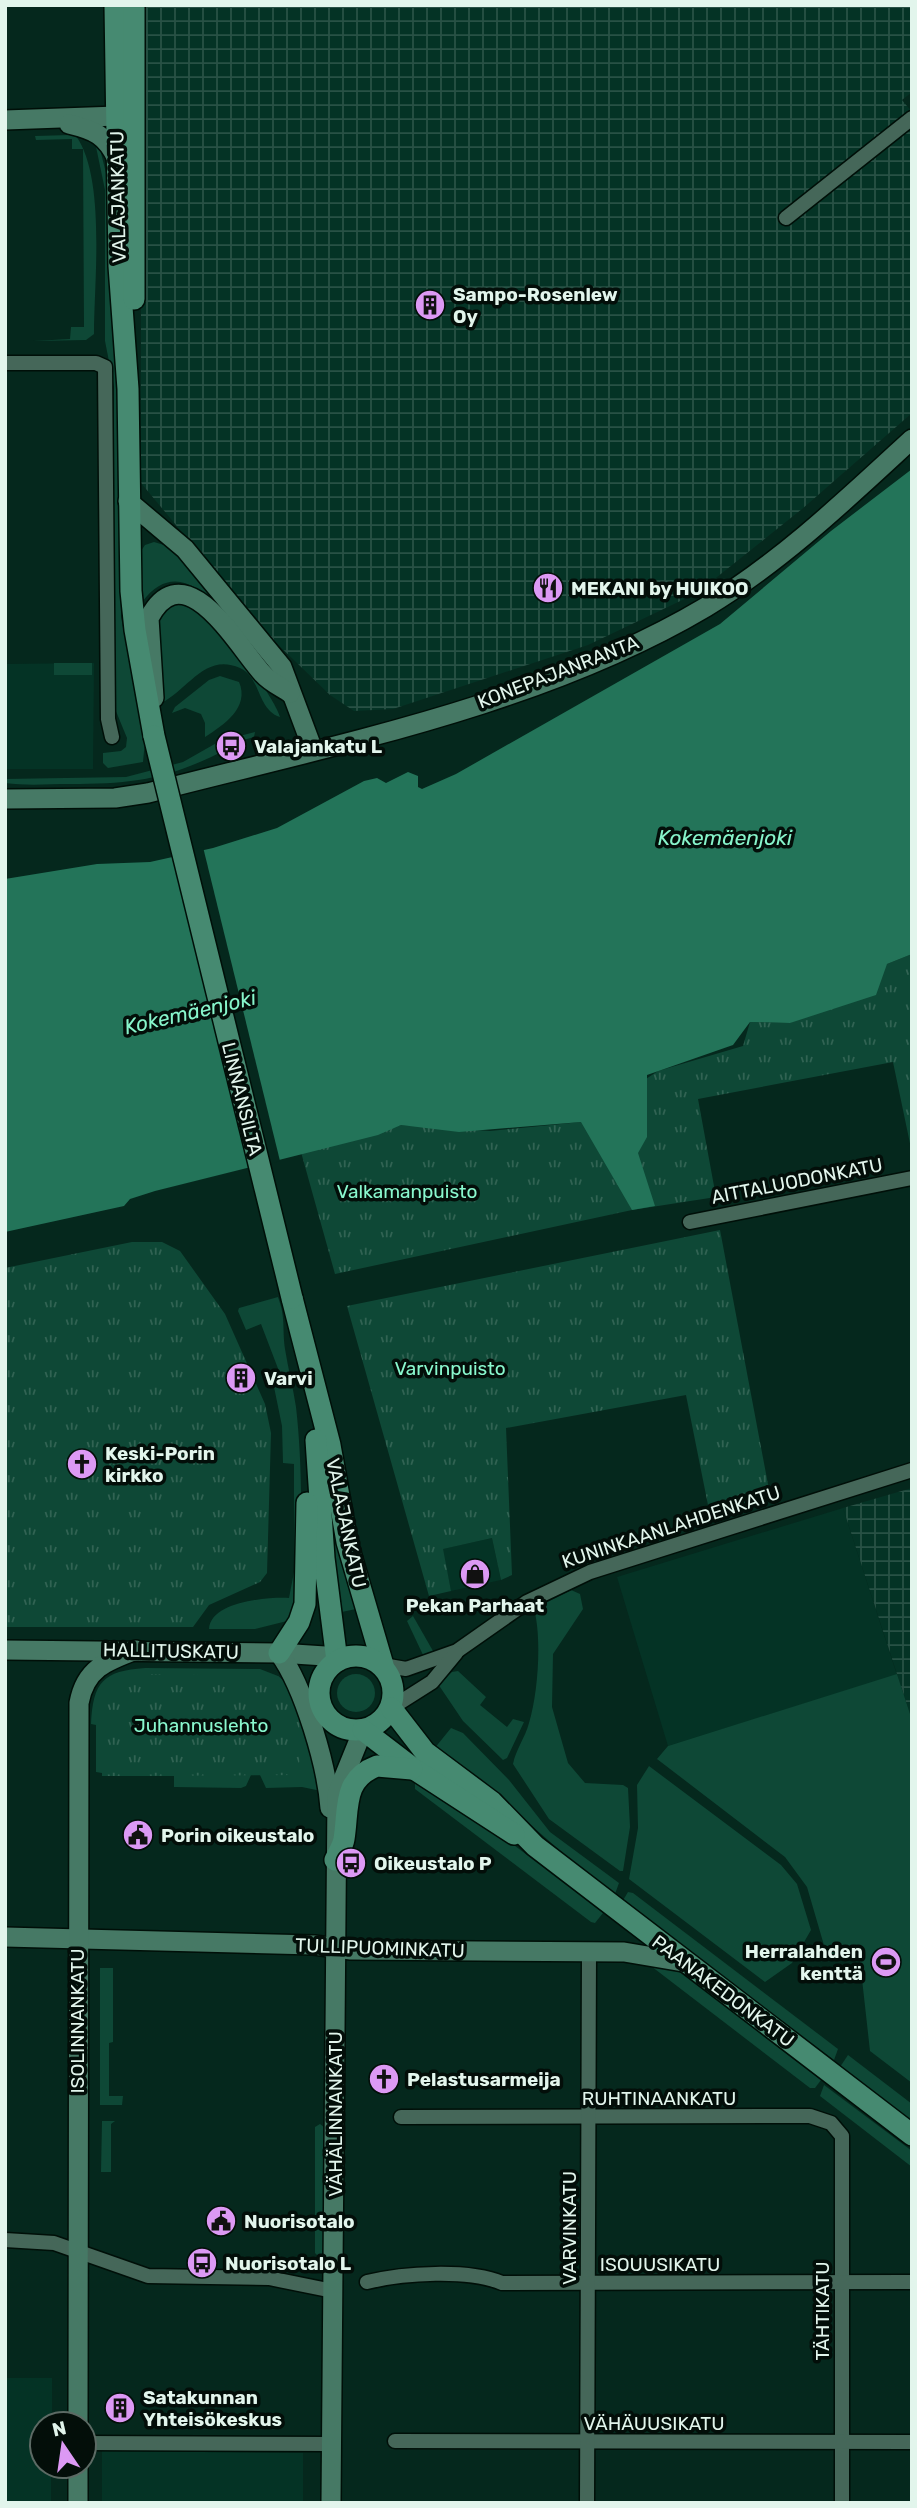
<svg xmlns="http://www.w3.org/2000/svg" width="917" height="2508" font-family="Rubik,sans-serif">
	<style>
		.built { fill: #043325 }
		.industrial { fill: url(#industrial-grid) }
		.grass { fill: #0e4836 }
		.park { fill: url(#park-tufts) }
		.water { fill: #237459 }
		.pier { fill: #05281d }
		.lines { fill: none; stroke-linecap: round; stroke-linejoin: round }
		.street-casing { stroke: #000f08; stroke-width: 17 }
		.secondary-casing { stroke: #000f08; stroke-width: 22 }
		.primary-casing { stroke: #000f08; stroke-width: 24 }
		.street { stroke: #456759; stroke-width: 14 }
		.secondary { stroke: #467965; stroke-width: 19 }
		.primary { stroke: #468a71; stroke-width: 21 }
		.primary-bridge-casing { stroke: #000f08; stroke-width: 24; stroke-linecap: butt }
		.primary-bridge { stroke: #468a71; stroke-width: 21 }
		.labels { text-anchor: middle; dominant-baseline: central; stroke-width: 7; stroke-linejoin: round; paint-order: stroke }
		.street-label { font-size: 19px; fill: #e2f5ec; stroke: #030e09 }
		.poi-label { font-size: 19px; font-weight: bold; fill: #e2f5ec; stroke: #030e09; text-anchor: start }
		.park-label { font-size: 19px; fill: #89f8ce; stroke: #030e09 }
		.water-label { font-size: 21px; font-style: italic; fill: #87f5cb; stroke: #030e09 }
	</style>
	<defs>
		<pattern id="industrial-grid" width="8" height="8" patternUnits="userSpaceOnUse" patternTransform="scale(1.75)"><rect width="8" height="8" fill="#043325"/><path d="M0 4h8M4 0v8" fill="none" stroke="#285145"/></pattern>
		<pattern id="park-tufts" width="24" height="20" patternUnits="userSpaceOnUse" patternTransform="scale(1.75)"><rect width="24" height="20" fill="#0e4836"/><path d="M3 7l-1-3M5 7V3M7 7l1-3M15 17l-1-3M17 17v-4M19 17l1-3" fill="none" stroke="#316353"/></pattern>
	</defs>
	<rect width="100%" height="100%" fill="#05281d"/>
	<g class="built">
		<polygon points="94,663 93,769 5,769 5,664"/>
		<polygon points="843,1508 897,1675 668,1746 617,1577"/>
		<polygon points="492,1538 501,1580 451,1591 442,1549"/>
		<polygon points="5,2378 52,2378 52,2424 42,2424 42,2466 51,2466 51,2503 5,2503"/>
		<polygon points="102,2451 303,2453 303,2503 102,2503"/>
	</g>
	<g class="industrial">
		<polygon points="141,5 912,5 912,92 902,100 912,112 912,413 802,509 697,593 588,645 393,709 354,711 330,695 265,632 141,483"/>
		<polygon points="912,1488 912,1720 843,1508"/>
	</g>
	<g class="grass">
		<path d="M70 135 76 136C106 178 94 282 94 334L86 340 33 341 70 339 71 327H84L83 149H72V139L36 140 35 136Z"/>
		<polygon points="95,142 99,145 107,177 119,390 121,617 145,741 143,762 108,768 103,763 103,753 121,751 126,747 127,738 113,704 114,387 105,341 105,190"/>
		<path d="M154 542 174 548 248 642C222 612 182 549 142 602L141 551 145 545Z"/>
		<path d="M175 601C181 603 191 603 197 606 213 615 275 697 280 717 257 710 261 677 240 668 205 652 188 690 161 703L155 621Z"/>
		<rect x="54" y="663" width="38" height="12"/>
		<path d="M220 676 239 682C250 707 224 725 205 737V723L201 714 185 708 172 713 175 707 209 680Z"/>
		<path d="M255 732 254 737 226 745 227 749C170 779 133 784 70 784 49 784 27 786 5 783V779L126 777 183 762 220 741Z"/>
		<path d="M278 1297C286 1319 282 1327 285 1349 288 1368 293 1387 296 1407 303 1467 304 1562 291 1620L255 1629H209C211 1601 268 1597 289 1598L294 1572V1464L283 1463 282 1426 274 1387 276 1382 282 1379 261 1324 246 1330 238 1311 239 1308Z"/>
		<polygon points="324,1458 356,1609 337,1613"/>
		<path d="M571 1590 580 1594 583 1609 553 1654 552 1707 568 1763 585 1783 623 1785 628 1788 630 1827 623 1871H620L549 1819 513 1764C516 1749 525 1738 529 1723 538 1694 542 1638 534 1609Z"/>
		<polygon points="413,1616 433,1651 424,1657 407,1621"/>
		<path d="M145 1668 260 1669 278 1676 293 1691 321 1791 302 1787 266 1788 260 1775H251L246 1786 241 1788 174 1787V1776H102V1773L96 1772V1725L91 1724C93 1682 103 1671 145 1668Z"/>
		<polygon points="458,1671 486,1697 480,1705 507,1727 513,1719 524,1722 507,1758 503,1760 463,1721 438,1684 452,1672"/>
		<polygon points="897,1674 912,1720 912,2083 870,2051 859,1952 828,1959 807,1887 785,1857 657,1759 668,1746"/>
		<circle cx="356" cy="1693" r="19"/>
		<polygon points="451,1728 463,1733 509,1780 550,1832 619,1883 615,1894 610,1894 486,1786 434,1749"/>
		<polygon points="649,1766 781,1865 797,1884 811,1930 792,1963 765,1982 629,1879 638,1828 637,1785"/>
		<polygon points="415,1777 460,1804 603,1913 595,1923 591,1922 415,1789"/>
		<polygon points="628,1892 633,1893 838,2049 834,2060 622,1902"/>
		<polygon points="647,1963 674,1968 821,2080 815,2088 810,2088"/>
		<polygon points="100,1968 113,1968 113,2042 109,2043 109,2096 123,2096 122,2105 100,2105"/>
		<polygon points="848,2055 912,2104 912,2121 840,2067"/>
		<polygon points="824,2085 912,2151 912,2167 820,2096"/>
		<polygon points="102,2121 115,2121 111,2124 111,2172 101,2172"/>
		<polygon points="320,2124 325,2128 325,2256 318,2256 315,2253 315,2127"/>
	</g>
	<g class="park">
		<polygon points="912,954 912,1153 893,1062 698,1099 716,1197 632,1210 335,1274 301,1152 401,1125 490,1131 581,1122 658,1071 743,1046 750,1022 790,1023 887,964"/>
		<polygon points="720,1230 770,1495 710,1515 686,1395 506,1428 512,1575 501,1580 492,1538 443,1549 451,1591 429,1596 347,1306"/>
		<polygon points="132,1242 162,1242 180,1251 225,1314 265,1404 271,1433 267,1573 260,1582 209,1605 193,1627 5,1627 5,1268"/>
		<path d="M125 1674 278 1676C306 1698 299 1742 299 1775L102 1776 103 1693 111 1680Z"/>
	</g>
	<polygon class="water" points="912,469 912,954 887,964 876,995 790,1023 750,1022 733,1045 647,1075 647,1137 638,1153 655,1206 632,1210 581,1122 459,1132 401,1125 378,1135 155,1191 130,1199 124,1206 5,1232 5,879 97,864 150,862 213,848 277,828 364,781 377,778 386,783 408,772 418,776 418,787 422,789 456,774 720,624 831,531"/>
	<polygon class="pier" points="203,847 280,1161 249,1170 173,853"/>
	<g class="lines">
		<g class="street-casing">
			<g id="street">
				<polyline points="786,218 912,118"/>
				<polyline points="5,363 96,363 105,367 108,719 112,737"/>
				<polyline points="690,1222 912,1178"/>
				<polyline points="383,1665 406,1669 457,1651 527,1602 590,1572 912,1470"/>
				<polyline points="391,1708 432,1682 456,1653"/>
				<polyline points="401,2117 810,2116 831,2123 842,2136 842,2503"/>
				<polyline points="5,2240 54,2243 148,2276 269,2278 333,2291"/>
				<path d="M367 2282C404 2273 468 2269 502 2283L912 2282"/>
				<polyline points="395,2441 912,2442"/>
				<polyline points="84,2443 331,2444"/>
				<polyline points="587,2503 589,1954"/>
			</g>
		</g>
		<g class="secondary-casing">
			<g id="secondary">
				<polyline points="5,120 117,116 127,125"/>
				<path d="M69 124C94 130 106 135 117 159"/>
				<polyline points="128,501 185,549 282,667 313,750"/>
				<path d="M154 698 149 618C185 550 238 647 263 674 270 682 281 687 290 693"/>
				<path d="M5 799 115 798 148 793C333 745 541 705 706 607 781 562 848 498 912 439"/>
				<polyline points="5,1650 279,1653 325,1656 337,1661"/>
				<path d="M279 1653C304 1687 327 1766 330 1808"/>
				<polyline points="5,1937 314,1945 351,1950 624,1952 683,1962"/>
				<path d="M78 2424 79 1703C85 1669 106 1661 136 1650"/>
				<polyline points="78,2503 78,2466"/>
				<polyline points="331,2503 337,1794 363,1730"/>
			</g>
		</g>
		<g class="primary-casing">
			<g id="primary">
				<polyline points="115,5 119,266 128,389 131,591 135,630 154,736"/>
				<polyline points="134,299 134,5"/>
				<polyline points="292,1298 330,1445 347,1542 383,1665"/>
				<polyline points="316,1440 324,1558 337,1661"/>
				<polyline points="279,1653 299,1622 305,1604 307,1503"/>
				<circle cx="356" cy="1693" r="37"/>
				<polyline points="391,1708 425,1752 492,1802 535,1846 912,2135"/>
				<polyline points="363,1730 414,1769 514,1834"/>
				<path d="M335 1860C338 1853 343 1846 344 1839 349 1809 342 1779 377 1766L412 1769"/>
			</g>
		</g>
		<use href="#street" class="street"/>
		<use href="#secondary" class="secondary"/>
		<use href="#primary" class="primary"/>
		<g class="primary-bridge-casing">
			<polyline id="primary-bridge" points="154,736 292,1298"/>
		</g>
		<use href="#primary-bridge" class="primary-bridge"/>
	</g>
	<defs>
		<g id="building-disc" transform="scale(1.575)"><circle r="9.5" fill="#dc99f4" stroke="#030e09"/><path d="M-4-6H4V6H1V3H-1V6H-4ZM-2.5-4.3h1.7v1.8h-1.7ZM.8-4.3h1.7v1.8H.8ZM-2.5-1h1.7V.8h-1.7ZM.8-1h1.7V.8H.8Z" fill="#111"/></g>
		<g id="restaurant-disc" transform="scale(1.575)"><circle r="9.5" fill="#dc99f4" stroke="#030e09"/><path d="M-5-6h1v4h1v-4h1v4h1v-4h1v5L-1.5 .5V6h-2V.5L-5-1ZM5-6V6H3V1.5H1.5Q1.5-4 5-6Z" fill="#111"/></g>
		<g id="bus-disc" transform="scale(1.575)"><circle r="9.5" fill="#dc99f4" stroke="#030e09"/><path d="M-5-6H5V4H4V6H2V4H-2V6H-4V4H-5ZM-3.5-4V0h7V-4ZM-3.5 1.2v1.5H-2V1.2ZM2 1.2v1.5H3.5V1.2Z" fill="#111"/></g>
		<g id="church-disc" transform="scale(1.575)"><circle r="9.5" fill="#dc99f4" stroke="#030e09"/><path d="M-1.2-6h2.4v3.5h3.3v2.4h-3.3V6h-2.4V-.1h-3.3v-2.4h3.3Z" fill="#111"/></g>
		<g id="shop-disc" transform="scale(1.575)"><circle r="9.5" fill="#dc99f4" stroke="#030e09"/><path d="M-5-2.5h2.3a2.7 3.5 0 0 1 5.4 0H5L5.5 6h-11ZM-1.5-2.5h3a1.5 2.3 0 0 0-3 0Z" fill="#111"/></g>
		<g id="civic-disc" transform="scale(1.575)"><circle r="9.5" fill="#dc99f4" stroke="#030e09"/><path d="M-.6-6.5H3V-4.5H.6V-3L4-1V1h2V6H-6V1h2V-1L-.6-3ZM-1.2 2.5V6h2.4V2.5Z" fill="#111"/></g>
		<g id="stadium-disc" transform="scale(1.575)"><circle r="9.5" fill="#dc99f4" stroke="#030e09"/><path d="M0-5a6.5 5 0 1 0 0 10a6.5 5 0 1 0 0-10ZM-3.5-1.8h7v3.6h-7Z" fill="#111"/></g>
	</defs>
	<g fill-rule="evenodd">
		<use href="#building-disc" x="430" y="305"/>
		<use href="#restaurant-disc" x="548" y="588"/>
		<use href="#bus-disc" x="231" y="746"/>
		<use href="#building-disc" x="241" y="1378"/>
		<use href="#church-disc" x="82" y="1464"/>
		<use href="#shop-disc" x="475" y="1574"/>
		<use href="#civic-disc" x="138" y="1835"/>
		<use href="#bus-disc" x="351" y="1863"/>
		<use href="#stadium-disc" x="886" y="1962"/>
		<use href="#church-disc" x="384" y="2079"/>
		<use href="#civic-disc" x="221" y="2221"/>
		<use href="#bus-disc" x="202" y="2263"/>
		<use href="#building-disc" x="120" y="2408"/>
	</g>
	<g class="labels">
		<g class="street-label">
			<text transform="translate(118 197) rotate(-91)">VALAJANKATU</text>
			<text transform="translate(558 672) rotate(-21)">KONEPAJANRANTA</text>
			<text transform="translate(242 1099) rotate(76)">LINNANSILTA</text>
			<text transform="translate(797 1181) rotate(-11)">AITTALUODONKATU</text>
			<text transform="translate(346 1523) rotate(78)">VALAJANKATU</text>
			<text transform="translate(671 1527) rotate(-18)">KUNINKAANLAHDENKATU</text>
			<text transform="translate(171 1651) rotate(1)">HALLITUSKATU</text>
			<text transform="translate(380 1948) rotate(2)">TULLIPUOMINKATU</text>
			<text transform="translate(723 1991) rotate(37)">PAANAKEDONKATU</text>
			<text transform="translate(77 2021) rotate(-90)">ISOLINNANKATU</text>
			<text x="659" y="2098">RUHTINAANKATU</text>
			<text transform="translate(335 2114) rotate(-90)">VÄHÄLINNANKATU</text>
			<text transform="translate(569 2228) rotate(-90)">VARVINKATU</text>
			<text x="660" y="2264">ISOUUSIKATU</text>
			<text transform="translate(822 2311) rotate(-90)">TÄHTIKATU</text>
			<text x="654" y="2423">VÄHÄUUSIKATU</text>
		</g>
		<g class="poi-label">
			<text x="453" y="294">Sampo-Rosenlew<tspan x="453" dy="22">Oy</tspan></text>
			<text x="571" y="588">MEKANI by HUIKOO</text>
			<text x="254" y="746">Valajankatu L</text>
			<text x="264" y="1378">Varvi</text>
			<text x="105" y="1453">Keski-Porin<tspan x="105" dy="22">kirkko</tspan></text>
			<text x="475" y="1605" text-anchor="middle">Pekan Parhaat</text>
			<text x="161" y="1835">Porin oikeustalo</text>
			<text x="374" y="1863">Oikeustalo P</text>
			<text x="863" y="1951" text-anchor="end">Herralahden<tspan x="863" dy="22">kenttä</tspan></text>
			<text x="407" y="2079">Pelastusarmeija</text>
			<text x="244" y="2221">Nuorisotalo</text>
			<text x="225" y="2263">Nuorisotalo L</text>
			<text x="143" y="2397">Satakunnan<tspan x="143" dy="22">Yhteisökeskus</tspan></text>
		</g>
		<g class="park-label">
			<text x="407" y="1191">Valkamanpuisto</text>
			<text x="450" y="1368">Varvinpuisto</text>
			<text x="201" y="1725">Juhannuslehto</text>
		</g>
		<g class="water-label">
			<text x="725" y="837">Kokemäenjoki</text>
			<text transform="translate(190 1012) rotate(-13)">Kokemäenjoki</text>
		</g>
	</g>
	<rect width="917" height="2508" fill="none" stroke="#e2f5ec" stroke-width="14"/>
	<g transform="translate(63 2445) rotate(347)"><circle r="33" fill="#030e09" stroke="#5c6a64" stroke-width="2"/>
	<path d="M0-5L12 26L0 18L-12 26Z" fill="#dc99f4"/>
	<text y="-10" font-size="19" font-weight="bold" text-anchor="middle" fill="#e2f5ec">N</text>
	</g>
</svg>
